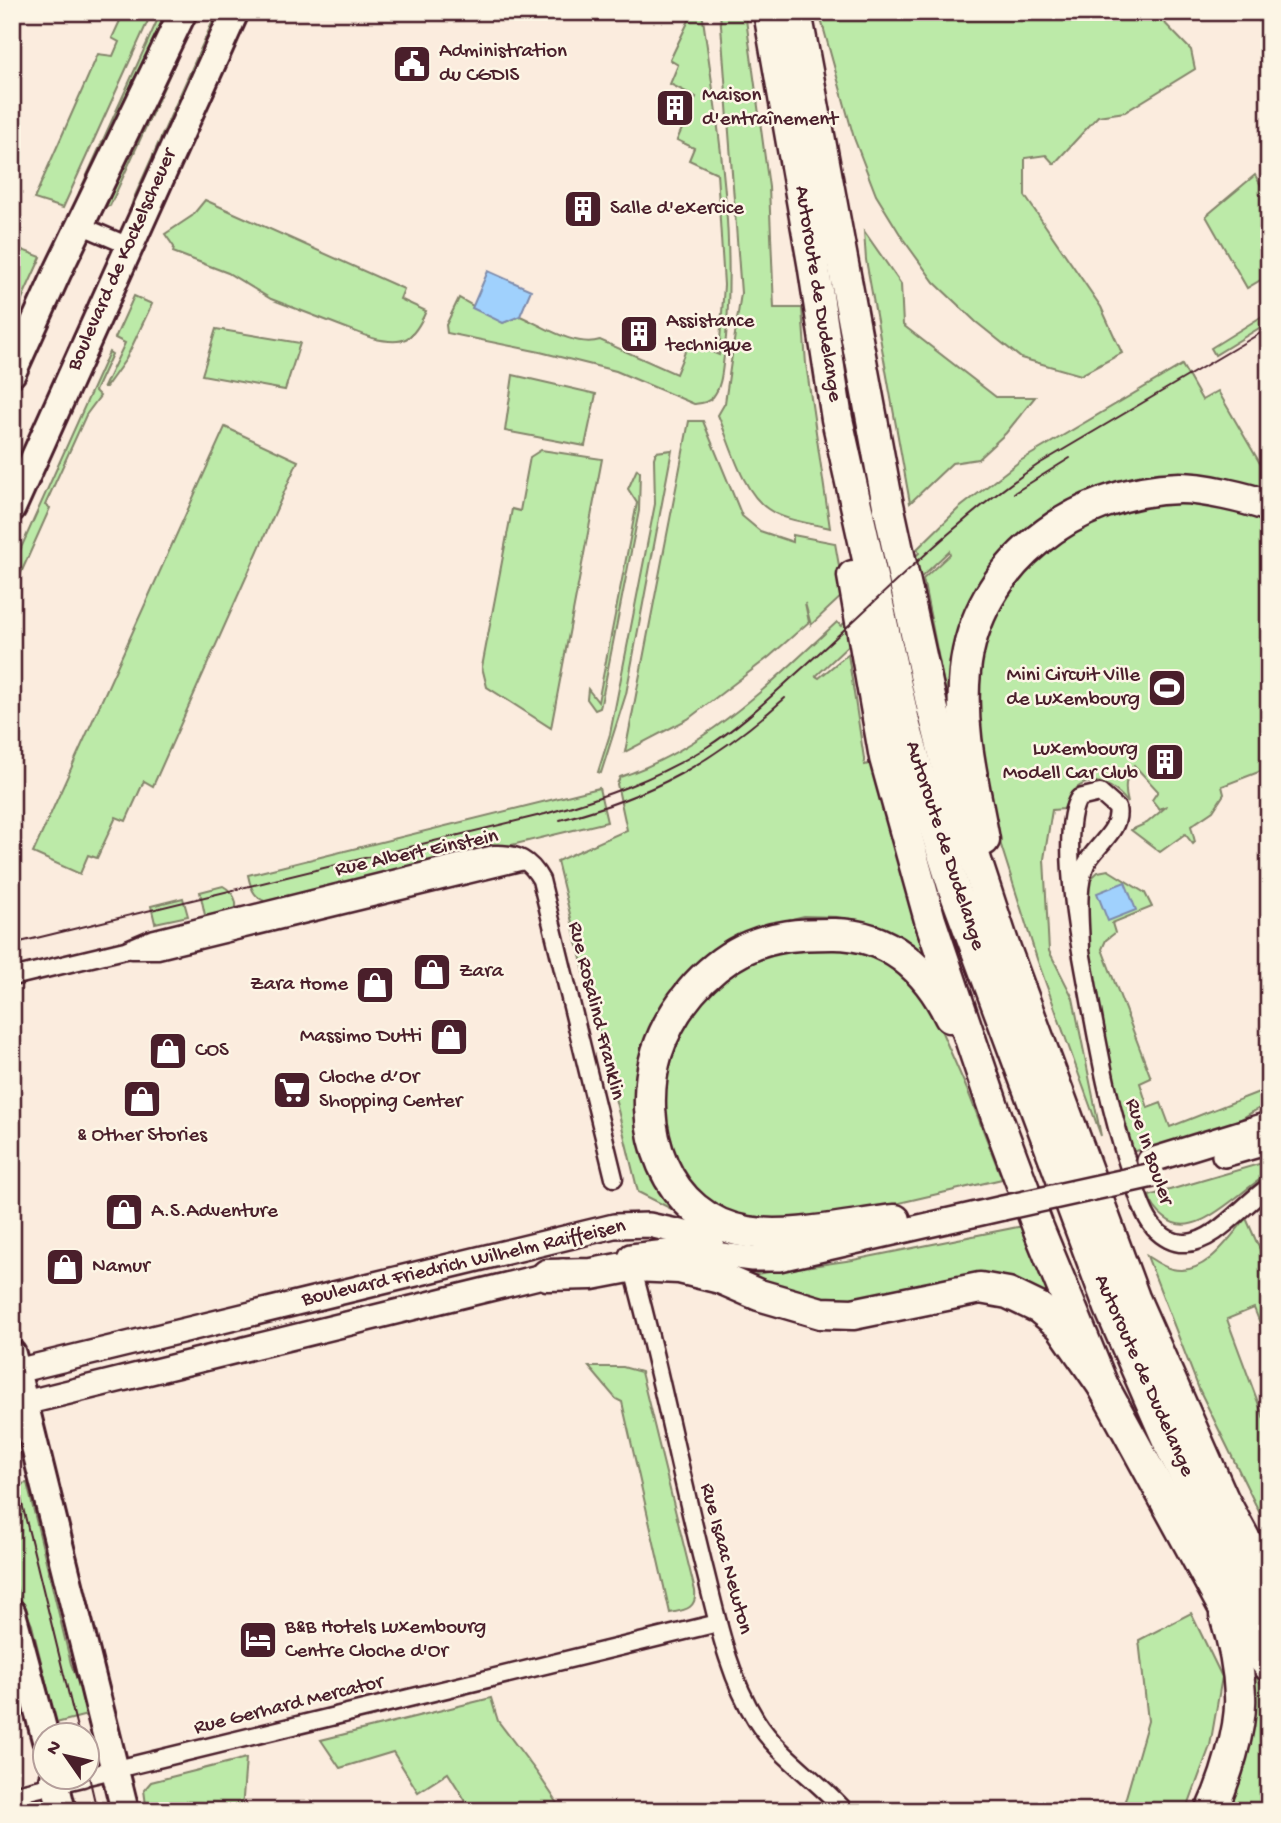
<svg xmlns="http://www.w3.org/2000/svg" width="1281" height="1823" font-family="'Gochi Hand',sans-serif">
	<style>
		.green { fill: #bceaa8; stroke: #83846a; stroke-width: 2 }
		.water { fill: #a0d1fd; stroke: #7e8aa9; stroke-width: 2 }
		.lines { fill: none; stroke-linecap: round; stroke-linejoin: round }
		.street-casing { stroke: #4a1f2b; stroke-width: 21 }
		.secondary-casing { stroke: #4a1f2b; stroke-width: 28 }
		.primary-casing { stroke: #4a1f2b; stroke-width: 32 }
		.highway-casing { stroke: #4a1f2b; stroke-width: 35 }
		.street { stroke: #fcf5e5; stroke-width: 16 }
		.secondary { stroke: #fcf5e5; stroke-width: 23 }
		.primary { stroke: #fcf5e5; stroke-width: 26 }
		.highway { stroke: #fcf5e5; stroke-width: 30 }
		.tram { stroke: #4a1f2b; stroke-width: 2 }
		.rail { stroke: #4a1f2b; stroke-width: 5; stroke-dasharray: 10 5; stroke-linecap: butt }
		.secondary-bridge-casing { stroke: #4a1f2b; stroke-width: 28; stroke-linecap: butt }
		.secondary-bridge { stroke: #fcf5e5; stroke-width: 23 }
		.labels { text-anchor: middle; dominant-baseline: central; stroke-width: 5; stroke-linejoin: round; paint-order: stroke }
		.poi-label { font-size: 21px; fill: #4a1f2b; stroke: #fcf5e5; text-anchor: start }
		.street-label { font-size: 21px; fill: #4a1f2b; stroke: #fcf5e5 }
	</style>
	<rect width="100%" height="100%" fill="#fbecde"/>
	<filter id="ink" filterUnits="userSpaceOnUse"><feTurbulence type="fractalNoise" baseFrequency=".0143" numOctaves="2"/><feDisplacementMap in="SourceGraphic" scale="14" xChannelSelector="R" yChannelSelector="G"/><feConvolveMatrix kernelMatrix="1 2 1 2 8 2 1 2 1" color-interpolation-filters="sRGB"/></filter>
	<g filter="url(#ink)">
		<g class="green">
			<polygon points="124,12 152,12 63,208 34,199 98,54 113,56 119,42 112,38"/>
			<polygon points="161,12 175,12 82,195 79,193"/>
			<polygon points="192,12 198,12 110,206 106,207"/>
			<polygon points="217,12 227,12 129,215 133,200"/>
			<path d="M685 12H702C718 125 738 242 724 356 722 370 722 386 713 397 707 403 702 403 694 404L616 371 540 352 447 333 446 325 459 298 503 323 520 316C543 326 575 348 600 340L676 374 689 342 719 355 724 285 717 173 689 160 694 148 677 140 696 97 670 84 678 65 670 60 691 16Z"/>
			<path d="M720 12H745L769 187 774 308H802L806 364 830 528C810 523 785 521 768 509 742 492 730 443 718 415L725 403 741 293Z"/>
			<polygon points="819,12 1154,12 1191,50 1195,69 1125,112 1098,116 1054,164 1046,155 1025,158 1025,196 1101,307 1122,353 1081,375 1021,358 976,322 934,282 903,239 876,195 854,138"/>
			<polygon points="1255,175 1269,199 1269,275 1247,288 1206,216"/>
			<path d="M205 200 404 289 400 299 426 311C413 341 404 346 372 338L271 299 228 273 173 252 174 247 165 234 192 216Z"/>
			<polygon points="864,231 901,284 903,325 996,397 1035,397 1006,433 978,459 952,463 910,503 866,260"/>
			<polygon points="12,242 17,248 41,257 12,321"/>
			<polygon points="134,296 152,304 126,359 106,387 104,387 125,343 115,338"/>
			<polygon points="1269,312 1269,322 1215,355 1211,348"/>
			<polygon points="216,329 300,343 285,390 202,375"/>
			<polygon points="109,352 112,354 95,391 100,396 86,415 45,505 50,508 12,593 12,568"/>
			<path d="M1182 365 1202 400 1218 391 1261 465 1269 469V493L1201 478 1046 520 955 693 946 695 923 579 950 554 949 551 816 676 819 678 848 654 865 765 876 762 926 950 917 951 897 936 875 925 837 917 804 916 772 924 739 937 643 1078 697 1222 638 1192 557 861 627 830 617 784 620 777C706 749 772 682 837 622L841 626 919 553 917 549 958 509 1020 461Z"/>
			<polygon points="513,375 596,394 585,446 505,431"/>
			<polygon points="689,421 703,421 742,516 760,531 793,542 793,535 835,543 844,594 811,625 805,603 809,622 769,657 688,719 625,752"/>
			<polygon points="225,427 298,461 153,786 144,781 126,821 116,817 97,858 88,855 80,874 33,853"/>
			<polygon points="541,450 602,459 551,728 487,687 482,667 512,509 520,511 530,457"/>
			<polygon points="672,450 626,694 601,773 598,772 610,734 655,504 654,458 656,452"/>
			<polygon points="637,469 640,472 639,511 601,704 600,708 595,710 587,699 588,689 598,702 637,503 628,489"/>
			<path d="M1207 499 1269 512V768L1222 786 1224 794 1213 811 1191 826 1195 842 1193 844 1185 834 1160 852 1131 830 1147 823 1167 806 1159 809 1152 800 1158 791 1134 765C1125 777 1124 788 1128 803 1107 775 1075 773 1064 809L1052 810 1044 859 1049 951 1073 998 1101 1136 1037 959 999 839 981 764 976 725 981 647 1012 581 1060 536 1122 508Z"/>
			<path d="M599 788 607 822 271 903C255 900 251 890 248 875Z"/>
			<path d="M1108 870 1145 893 1152 907 1112 923 1115 933 1106 940 1102 949 1151 1078 1140 1083 1148 1108 1161 1103 1170 1127 1269 1088V1104C1252 1110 1242 1120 1226 1128L1131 1152C1109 1068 1085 969 1087 882L1098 872Z"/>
			<path d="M223 886C232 891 239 901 235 912L206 920 200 892Z"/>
			<polygon points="183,898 188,916 155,923 151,906"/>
			<polygon points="802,946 837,946 874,955 906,975 930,1005 969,1094 1002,1179 826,1220 787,1225 713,1210 675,1170 661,1099 673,1045 690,1012 720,981 757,957"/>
			<path d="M1269 1161V1174C1241 1188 1196 1244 1165 1218 1157 1212 1152 1206 1149 1196Z"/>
			<path d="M1246 1218 1269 1270V1346L1254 1308 1227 1319 1269 1432V1532L1199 1389 1147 1256C1155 1261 1163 1267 1172 1269 1204 1277 1228 1240 1246 1218Z"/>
			<polygon points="1023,1226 1072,1326 1042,1298 833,1303 742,1276 853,1260"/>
			<path d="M589 1367H623L641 1372 695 1591C697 1609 685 1610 670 1613L622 1402 616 1399Z"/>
			<polygon points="27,1483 71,1664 91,1714 56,1723 32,1625 19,1597 12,1569 12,1486"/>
			<polygon points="1191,1613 1222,1677 1210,1746 1186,1811 1122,1811 1148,1721 1139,1640"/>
			<polygon points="1249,1667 1269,1695 1269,1811 1225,1811"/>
			<polygon points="491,1698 498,1721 538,1774 563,1811 472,1811 448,1773 418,1792 393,1752 340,1768 321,1740"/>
			<polygon points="246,1758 242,1811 162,1811 146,1805 144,1790 151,1782"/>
		</g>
		<g class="water">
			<polygon points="488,271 531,290 520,316 503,323 472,308"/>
			<polygon points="1125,882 1136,910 1108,921 1097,893"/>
		</g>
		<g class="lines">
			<g class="street-casing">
				<g id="street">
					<polyline points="80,225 129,246"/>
					<polyline points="131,950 158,950 524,861"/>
					<path d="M1081 952C1081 924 1075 890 1086 864 1095 846 1122 830 1117 808L1100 793 1079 798C1061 823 1075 919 1081 951 1095 1026 1106 1101 1131 1174 1137 1192 1142 1213 1154 1228 1162 1237 1174 1244 1186 1243 1216 1242 1245 1202 1269 1187"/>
					<path d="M12 977 125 950 151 939 494 854C517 853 530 860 541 880L614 1178"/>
					<path d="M636 1281C662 1378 681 1478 706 1575 718 1623 729 1677 756 1720 779 1757 817 1779 845 1811"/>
					<polyline points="88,1776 718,1623"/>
					<polyline points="12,1795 83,1778"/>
				</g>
			</g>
			<g class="secondary-casing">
				<g id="secondary">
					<polyline points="1224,1155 1269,1142"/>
					<polyline points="1149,1161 1269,1124"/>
					<polyline points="631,1256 684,1250 752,1259 779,1259 1003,1208"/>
					<polyline points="12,1372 614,1226 649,1225 712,1239"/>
					<polyline points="12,1406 563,1271"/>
				</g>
			</g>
			<g class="primary-casing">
				<g id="primary">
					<polyline points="12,373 58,271 183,12"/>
					<polyline points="12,508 235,12"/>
					<polyline points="12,1354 125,1811"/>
					<polyline points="12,1613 46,1740"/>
					<polyline points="54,1778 62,1811"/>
				</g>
			</g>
			<g class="highway-casing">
				<g id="highway">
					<polyline points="769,12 813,263 837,419 905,726 929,809 954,889 1110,1308 1170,1445 1229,1563 1269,1633"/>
					<polyline points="796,12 887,500 931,702 955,797 1003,943 1134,1298 1223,1499 1269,1584"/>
					<polyline points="853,576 885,758 930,920 995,1112 1039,1230 1103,1386"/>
					<path d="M984 840C974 784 959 729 965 671 976 564 1076 490 1180 488 1204 488 1246 498 1269 506"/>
					<path d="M895 1220C851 1225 790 1239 747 1232 664 1218 635 1126 657 1052 671 1009 704 969 744 949 773 935 801 934 832 934 887 933 927 969 950 1017"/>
					<polyline points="547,1275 592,1274 634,1266 679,1268 720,1278 759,1295 821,1313 853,1314 980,1288 1008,1293 1039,1308 1061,1326 1103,1386 1222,1604 1269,1666"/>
					<path d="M1211 1811C1225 1781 1242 1728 1240 1695 1239 1669 1233 1640 1225 1615"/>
				</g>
			</g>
			<use href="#street" class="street"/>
			<use href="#secondary" class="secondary"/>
			<use href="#primary" class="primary"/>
			<use href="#highway" class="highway"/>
			<g class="tram">
				<polyline points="1014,493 1070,458"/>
				<path d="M560 820C652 796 714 762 785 698"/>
				<path d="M12 944 545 814C602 798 656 779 707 747 740 726 768 699 797 673 877 602 950 523 1039 464L1269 328"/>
				<polyline points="12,1463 79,1736"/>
				<polyline points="88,1772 97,1811"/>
			</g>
			<polyline class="rail" points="1259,12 1269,29"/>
			<g class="secondary-bridge-casing">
				<polyline id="secondary-bridge" points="1003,1208 1153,1175"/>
			</g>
			<use href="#secondary-bridge" class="secondary-bridge"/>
		</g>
	</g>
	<defs>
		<g id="civic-square" transform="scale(2.0125)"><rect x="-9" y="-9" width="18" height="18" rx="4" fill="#4a1f2b" stroke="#fcf5e5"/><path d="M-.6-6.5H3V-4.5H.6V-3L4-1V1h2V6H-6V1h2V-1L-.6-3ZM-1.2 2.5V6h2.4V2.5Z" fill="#fff"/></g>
		<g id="building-square" transform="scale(2.0125)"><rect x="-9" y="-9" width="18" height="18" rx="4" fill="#4a1f2b" stroke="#fcf5e5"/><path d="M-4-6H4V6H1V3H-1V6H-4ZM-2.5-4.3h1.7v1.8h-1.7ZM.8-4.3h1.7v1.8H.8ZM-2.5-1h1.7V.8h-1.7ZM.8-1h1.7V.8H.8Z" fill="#fff"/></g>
		<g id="stadium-square" transform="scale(2.0125)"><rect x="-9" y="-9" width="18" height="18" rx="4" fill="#4a1f2b" stroke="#fcf5e5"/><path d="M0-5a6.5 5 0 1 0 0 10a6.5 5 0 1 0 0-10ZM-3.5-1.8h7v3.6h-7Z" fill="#fff"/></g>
		<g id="shop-square" transform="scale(2.0125)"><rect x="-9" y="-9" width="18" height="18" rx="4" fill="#4a1f2b" stroke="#fcf5e5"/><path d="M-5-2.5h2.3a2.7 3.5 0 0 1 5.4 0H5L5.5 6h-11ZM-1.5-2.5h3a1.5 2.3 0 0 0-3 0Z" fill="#fff"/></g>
		<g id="supermarket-square" transform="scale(2.0125)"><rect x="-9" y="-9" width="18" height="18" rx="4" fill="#4a1f2b" stroke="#fcf5e5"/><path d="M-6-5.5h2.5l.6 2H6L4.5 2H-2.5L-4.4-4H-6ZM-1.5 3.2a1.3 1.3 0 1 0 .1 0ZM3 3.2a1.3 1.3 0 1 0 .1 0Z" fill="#fff"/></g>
		<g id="hotel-square" transform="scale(2.0125)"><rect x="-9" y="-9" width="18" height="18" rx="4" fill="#4a1f2b" stroke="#fcf5e5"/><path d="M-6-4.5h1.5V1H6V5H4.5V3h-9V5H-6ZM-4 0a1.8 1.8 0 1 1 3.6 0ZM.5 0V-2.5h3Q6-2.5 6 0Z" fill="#fff"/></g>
	</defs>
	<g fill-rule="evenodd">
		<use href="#civic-square" x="412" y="64"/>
		<use href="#building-square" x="675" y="108"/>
		<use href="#building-square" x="583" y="209"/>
		<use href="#building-square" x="639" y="334"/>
		<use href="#stadium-square" x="1167" y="688"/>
		<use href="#building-square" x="1165" y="762"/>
		<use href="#shop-square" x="432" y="972"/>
		<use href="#shop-square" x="375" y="985"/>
		<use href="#shop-square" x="449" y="1037"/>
		<use href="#shop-square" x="168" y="1051"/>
		<use href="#supermarket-square" x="292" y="1090"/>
		<use href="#shop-square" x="142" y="1099"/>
		<use href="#shop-square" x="124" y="1212"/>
		<use href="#shop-square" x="65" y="1267"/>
		<use href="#hotel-square" x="258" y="1640"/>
	</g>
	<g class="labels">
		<g class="poi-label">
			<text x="439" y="52">Administration<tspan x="439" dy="24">du CGDIS</tspan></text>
			<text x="702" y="96">Maison<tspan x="702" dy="24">d'entraînement</tspan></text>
			<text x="610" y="209">Salle d'exercice</text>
			<text x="666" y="322">Assistance<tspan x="666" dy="24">technique</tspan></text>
			<text x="1140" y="676" text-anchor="end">Mini Circuit Ville<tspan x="1140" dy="24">de Luxembourg</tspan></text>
			<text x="1138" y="750" text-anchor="end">Luxembourg<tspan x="1138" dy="24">Modell Car Club</tspan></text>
			<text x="459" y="972">Zara</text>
			<text x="348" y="985" text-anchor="end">Zara Home</text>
			<text x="422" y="1037" text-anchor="end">Massimo Dutti</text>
			<text x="195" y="1051">COS</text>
			<text x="319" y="1078">Cloche d’Or<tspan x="319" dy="24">Shopping Center</tspan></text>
			<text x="142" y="1136" text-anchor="middle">&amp; Other Stories</text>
			<text x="151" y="1212">A.S.Adventure</text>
			<text x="92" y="1267">Namur</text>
			<text x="285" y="1628">B&amp;B Hotels Luxembourg<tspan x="285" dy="24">Centre Cloche d'Or</tspan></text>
		</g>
		<g class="street-label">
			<text transform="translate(123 260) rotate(-66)">Boulevard de Kockelscheuer</text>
			<text transform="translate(817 294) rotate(81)">Autoroute de Dudelange</text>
			<text transform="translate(944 846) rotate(72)">Autoroute de Dudelange</text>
			<text transform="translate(417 854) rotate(-12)">Rue Albert Einstein</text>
			<text transform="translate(595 1011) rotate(76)">Rue Rosalind Franklin</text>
			<text transform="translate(1148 1152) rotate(71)">Rue In Bouler</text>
			<text transform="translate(464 1264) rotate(-13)">Boulevard Friedrich Wilhelm Raiffeisen</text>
			<text transform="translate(1143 1376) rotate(66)">Autoroute de Dudelange</text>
			<text transform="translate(725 1559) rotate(75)">Rue Isaac Newton</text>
			<text transform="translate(289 1706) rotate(-14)">Rue Gerhard Mercator</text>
		</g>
	</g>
	<rect width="1281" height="1823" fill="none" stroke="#fcf5e5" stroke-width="42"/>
	<rect x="21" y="21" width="1239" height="1781" fill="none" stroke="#4a1f2b" stroke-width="2.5" filter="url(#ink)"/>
	<g transform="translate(66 1756) rotate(304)"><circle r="33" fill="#fcf5e5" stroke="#b59f9b" stroke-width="2"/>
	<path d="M0-5L12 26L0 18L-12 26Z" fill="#4a1f2b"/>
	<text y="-10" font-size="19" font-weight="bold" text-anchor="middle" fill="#4a1f2b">N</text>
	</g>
</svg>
